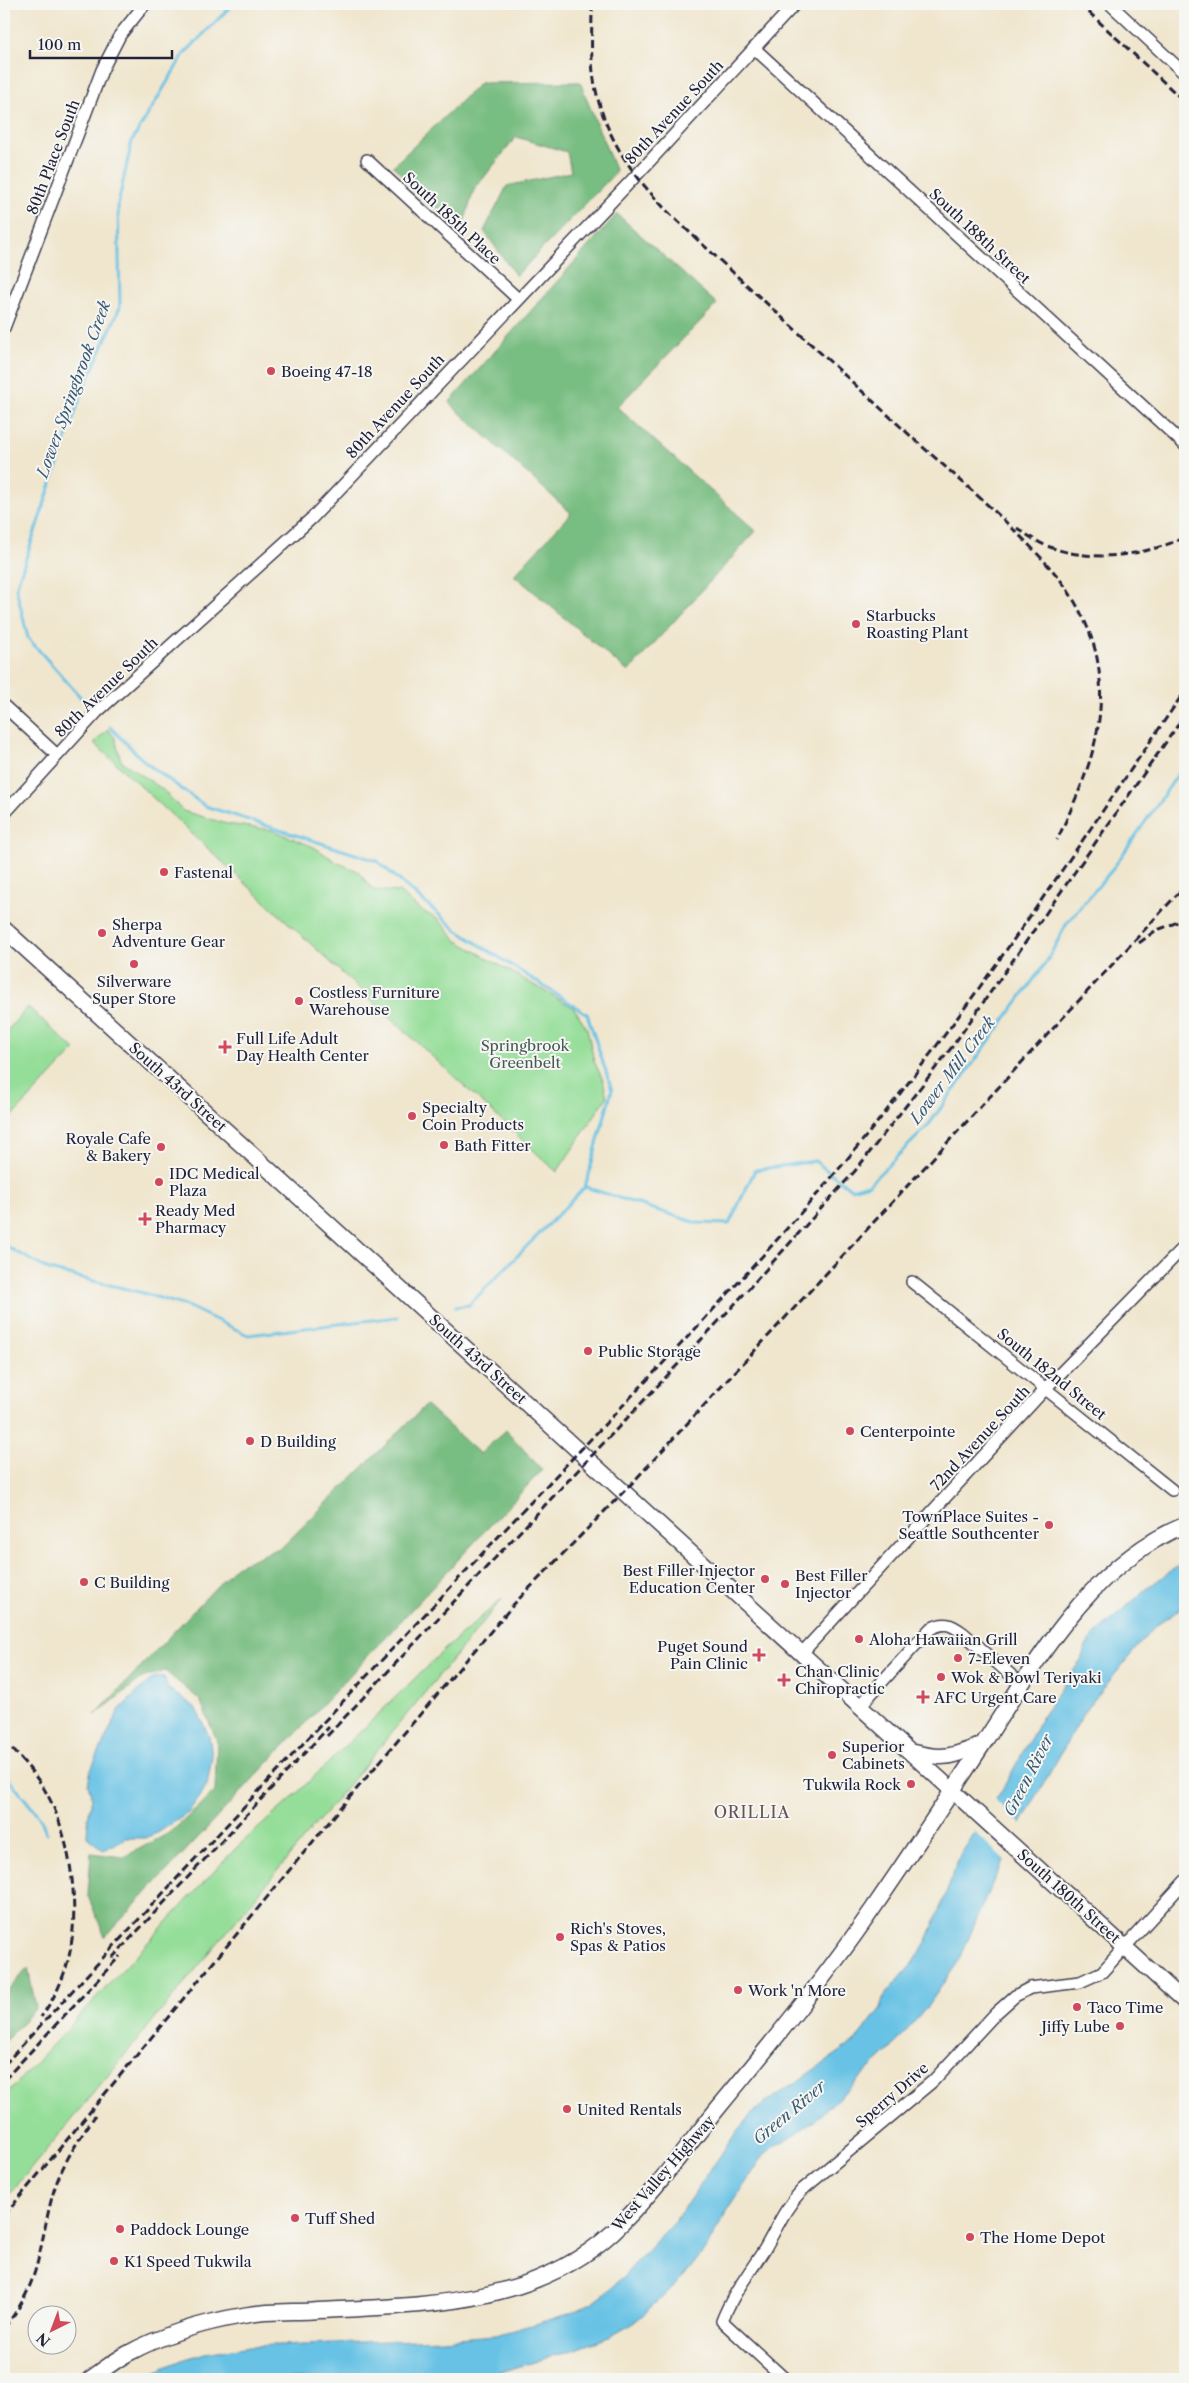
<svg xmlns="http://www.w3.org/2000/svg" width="1189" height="2383" font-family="'Libre Caslon Text',serif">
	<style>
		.green { fill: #95de99; stroke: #5c806a }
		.forest { fill: #78bd81; stroke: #4d705e }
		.water { fill: #67c2e5; stroke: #447290 }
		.pier { fill: #f0e6ce }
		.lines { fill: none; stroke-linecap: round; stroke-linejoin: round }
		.stream { stroke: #67c2e5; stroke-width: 3 }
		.minor-casing { stroke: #413f51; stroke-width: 14 }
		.major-casing { stroke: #413f51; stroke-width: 18 }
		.minor { stroke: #fff; stroke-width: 11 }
		.major { stroke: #fff; stroke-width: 15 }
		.rail { stroke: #22223b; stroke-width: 3; stroke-dasharray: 8 4; stroke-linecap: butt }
		.poi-dot { fill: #d1495b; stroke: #f6f6f2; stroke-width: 2 }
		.labels { text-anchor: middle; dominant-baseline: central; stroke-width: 4; stroke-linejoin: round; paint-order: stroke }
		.street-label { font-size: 15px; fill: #22223b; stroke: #f6f6f2 }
		.poi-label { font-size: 15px; fill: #22223b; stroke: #f6f6f2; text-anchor: start }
		.park-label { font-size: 15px; fill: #445a57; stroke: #f6f6f2 }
		.water-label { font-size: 16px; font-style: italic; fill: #3a5a76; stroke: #f6f6f2 }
		.neighbourhood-label { font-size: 16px; letter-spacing: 1px; fill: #675357; stroke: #f6f6f2 }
	</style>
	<rect width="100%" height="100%" fill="#f6f6f2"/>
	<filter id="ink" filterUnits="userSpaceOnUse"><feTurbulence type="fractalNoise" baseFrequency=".02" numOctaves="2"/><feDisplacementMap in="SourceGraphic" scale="10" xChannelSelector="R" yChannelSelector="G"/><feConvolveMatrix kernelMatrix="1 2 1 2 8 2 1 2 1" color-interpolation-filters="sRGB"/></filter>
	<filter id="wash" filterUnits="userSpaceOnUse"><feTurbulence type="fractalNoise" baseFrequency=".0096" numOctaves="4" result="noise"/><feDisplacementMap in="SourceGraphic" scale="20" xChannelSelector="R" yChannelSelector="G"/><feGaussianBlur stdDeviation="1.12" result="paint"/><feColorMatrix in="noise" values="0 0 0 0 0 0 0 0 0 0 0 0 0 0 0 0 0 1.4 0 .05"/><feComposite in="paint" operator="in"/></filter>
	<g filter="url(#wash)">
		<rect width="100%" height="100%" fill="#f0e6ce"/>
		<g class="green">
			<polygon points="108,729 115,738 121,761 162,789 183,811 227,824 272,830 314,847 338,863 358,871 373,890 399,892 419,909 439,920 456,940 574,1008 587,1028 594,1061 603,1080 607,1097 557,1172 94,743"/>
			<polygon points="28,1007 75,1050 5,1124 4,1034"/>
			<polygon points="503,1598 4,2201 4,2097 236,1848 289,1801 443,1651"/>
		</g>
		<g class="forest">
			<polygon points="580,82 616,172 516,276 484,231 507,186 571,172 567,152 516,137 474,190 461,232 393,166 480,83"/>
			<polygon points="617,214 717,304 617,407 756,531 628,672 514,575 571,513 449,403"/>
			<polygon points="426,1405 480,1454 506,1430 542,1470 105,1937 88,1896 91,1853 124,1857 171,1832 215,1792 217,1741 200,1700 165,1671 142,1678 95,1715 236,1566 282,1547"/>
			<polygon points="28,1968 36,2008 4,2042 4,1995"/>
		</g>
		<g class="water">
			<path d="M1185 1562V1606L1157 1625 1142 1641 1085 1711 1023 1820 988 1892 960 1959 928 2006 889 2051 819 2116 795 2135 774 2146 764 2155 729 2208 707 2247 685 2275 659 2301 631 2325 609 2337 579 2348 478 2379H137L182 2360 205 2353 250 2346 443 2339 496 2335 569 2314 593 2302 614 2286 675 2221 735 2134 757 2109 854 2042 861 2034 881 2008 885 1995 914 1962 926 1943 953 1876 956 1862 1003 1788 1044 1714 1082 1658C1087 1635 1106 1627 1121 1612 1141 1593 1161 1576 1185 1562Z"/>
			<polygon points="156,1677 164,1677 167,1688 195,1707 209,1736 212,1756 207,1785 188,1813 159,1832 146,1838 126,1838 103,1850 87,1837 88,1818 92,1798 88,1784 91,1769 119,1710 150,1680"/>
		</g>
		<polygon class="pier" points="994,1799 1023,1826 1006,1861 973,1831"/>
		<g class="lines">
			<g class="stream">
				<polyline points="83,700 28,638 16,588 81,395 120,307 118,204 132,141 184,54 233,4"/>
				<polyline points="110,727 146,763 205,806 377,861 458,931 587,1014 612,1090 585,1187 469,1305 455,1307"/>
				<polyline points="585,1187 697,1223 729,1224 755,1170 815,1161 851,1189 869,1184 927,1127 1047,961 1067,923 1112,870 1185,764"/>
				<polyline points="4,1245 49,1270 143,1293 189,1307 248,1335 397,1317"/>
				<polyline points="4,1773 41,1819 46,1833"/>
			</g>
		</g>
	</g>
	<g filter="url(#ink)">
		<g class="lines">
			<g class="minor-casing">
				<g id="minor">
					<polyline points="1110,4 1185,74"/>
					<polyline points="754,48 1185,445"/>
					<polyline points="367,160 517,298"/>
					<polyline points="4,328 102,70 120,35 145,4"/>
					<polyline points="4,706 57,755"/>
					<polyline points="4,814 97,712 312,518 647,164 795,4"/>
					<polyline points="912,1282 1172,1490"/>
					<polyline points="801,1654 1046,1388 1185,1246"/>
					<path d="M860 1706 930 1629C944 1621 951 1624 963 1633L1021 1684"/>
					<path d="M785 2379 722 2321C732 2295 749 2273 764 2250 777 2228 784 2209 802 2190L933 2081 996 2013 1015 1996 1030 1988 1080 1982 1102 1972 1185 1881"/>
				</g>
			</g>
			<g class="major-casing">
				<g id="major">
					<polyline points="4,929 1185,2002"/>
					<path d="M911 1752C944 1760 951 1757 982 1745"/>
					<path d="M90 2379C102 2371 114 2361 127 2354 163 2334 205 2322 246 2315 267 2311 290 2312 312 2311 416 2305 531 2308 613 2232 652 2195 684 2150 718 2108 771 2044 825 1978 872 1910 910 1855 947 1799 983 1744 1037 1661 1090 1564 1185 1525"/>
				</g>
			</g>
			<use href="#minor" class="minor"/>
			<use href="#major" class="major"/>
			<g class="rail">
				<path d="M592 4C592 23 591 42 592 61 596 126 629 173 673 217 754 292 835 366 915 440 962 482 1012 524 1053 571 1073 594 1091 628 1097 658 1110 726 1085 780 1057 840"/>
				<polyline points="1080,4 1185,102"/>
				<path d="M1017 528C1027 535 1038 543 1050 547 1092 563 1145 556 1185 537"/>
				<polyline points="1139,943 1155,931 1185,919"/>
				<polyline points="327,1736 733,1306 855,1171 952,1047 1185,715"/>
				<path d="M4 1740C17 1754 30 1768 41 1784 73 1832 84 1923 63 1976 58 1991 50 2004 41 2017"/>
				<polyline points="112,1958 329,1727"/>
				<path d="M4 2065C172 1882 344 1700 515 1519 625 1402 739 1287 843 1164 968 1015 1074 851 1185 691"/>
				<polyline points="4,2080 120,1956"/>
				<polyline points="4,2216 349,1798 514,1604 634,1481 1185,886"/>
				<path d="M4 2328C41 2283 38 2250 52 2197 60 2167 77 2142 95 2116"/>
			</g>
		</g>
	</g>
	<g class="poi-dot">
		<circle cx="271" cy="371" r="5"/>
		<circle cx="856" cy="624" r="5"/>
		<circle cx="164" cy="872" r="5"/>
		<circle cx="102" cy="933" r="5"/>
		<circle cx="134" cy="964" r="5"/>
		<circle cx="299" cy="1001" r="5"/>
		<path d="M222.5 1039.5h5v5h5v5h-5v5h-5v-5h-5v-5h5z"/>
		<circle cx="412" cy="1116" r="5"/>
		<circle cx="444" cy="1145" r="5"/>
		<circle cx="161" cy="1147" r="5"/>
		<circle cx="159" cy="1182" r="5"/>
		<path d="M142.5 1211.5h5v5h5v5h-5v5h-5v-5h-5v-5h5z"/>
		<circle cx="588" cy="1351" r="5"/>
		<circle cx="850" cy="1431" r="5"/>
		<circle cx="250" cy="1441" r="5"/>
		<circle cx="1049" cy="1525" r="5"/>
		<circle cx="765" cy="1579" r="5"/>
		<circle cx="84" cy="1582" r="5"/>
		<circle cx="785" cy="1584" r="5"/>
		<circle cx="859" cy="1639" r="5"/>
		<path d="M756.5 1647.5h5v5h5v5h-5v5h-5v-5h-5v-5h5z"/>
		<circle cx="958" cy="1658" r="5"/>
		<circle cx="941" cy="1677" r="5"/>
		<path d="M781.5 1672.5h5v5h5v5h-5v5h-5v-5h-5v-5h5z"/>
		<path d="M920.5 1689.5h5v5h5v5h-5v5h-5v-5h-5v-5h5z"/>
		<circle cx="832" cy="1755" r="5"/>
		<circle cx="911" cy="1784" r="5"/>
		<circle cx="560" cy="1937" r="5"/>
		<circle cx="738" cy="1990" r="5"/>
		<circle cx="1077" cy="2007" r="5"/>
		<circle cx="1120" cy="2026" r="5"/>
		<circle cx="567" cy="2109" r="5"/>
		<circle cx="295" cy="2218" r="5"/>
		<circle cx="120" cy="2229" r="5"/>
		<circle cx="970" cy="2237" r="5"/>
		<circle cx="114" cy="2261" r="5"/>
	</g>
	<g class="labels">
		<g class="street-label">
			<text transform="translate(674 112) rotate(-47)">80th Avenue South</text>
			<text transform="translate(53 157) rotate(-69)">80th Place South</text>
			<text transform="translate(452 218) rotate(43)">South 185th Place</text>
			<text transform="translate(980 236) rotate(43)">South 188th Street</text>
			<text transform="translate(395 406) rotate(-47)">80th Avenue South</text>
			<text transform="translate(106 687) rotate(-44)">80th Avenue South</text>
			<text transform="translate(178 1087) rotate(42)">South 43rd Street</text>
			<text transform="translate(478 1359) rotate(42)">South 43rd Street</text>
			<text transform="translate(1052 1374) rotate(39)">South 182nd Street</text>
			<text transform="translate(980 1438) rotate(-47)">72nd Avenue South</text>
			<text transform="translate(1069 1896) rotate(42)">South 180th Street</text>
			<text transform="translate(892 2095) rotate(-41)">Sperry Drive</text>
			<text transform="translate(663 2173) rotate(-49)">West Valley Highway</text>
		</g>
		<g class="poi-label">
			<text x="281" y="371">Boeing 47-18</text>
			<text x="866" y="615">Starbucks<tspan x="866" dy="17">Roasting Plant</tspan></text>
			<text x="174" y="872">Fastenal</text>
			<text x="112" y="924">Sherpa<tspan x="112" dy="17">Adventure Gear</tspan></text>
			<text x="134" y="981" text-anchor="middle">Silverware<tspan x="134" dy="17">Super Store</tspan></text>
			<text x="309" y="992">Costless Furniture<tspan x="309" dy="17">Warehouse</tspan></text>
			<text x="236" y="1038">Full Life Adult<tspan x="236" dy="17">Day Health Center</tspan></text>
			<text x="422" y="1107">Specialty<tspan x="422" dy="17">Coin Products</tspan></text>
			<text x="151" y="1138" text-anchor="end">Royale Cafe<tspan x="151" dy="17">&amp; Bakery</tspan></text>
			<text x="454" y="1145">Bath Fitter</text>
			<text x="169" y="1173">IDC Medical<tspan x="169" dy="17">Plaza</tspan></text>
			<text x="155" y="1210">Ready Med<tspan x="155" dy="17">Pharmacy</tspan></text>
			<text x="598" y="1351">Public Storage</text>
			<text x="860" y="1431">Centerpointe</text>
			<text x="260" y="1441">D Building</text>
			<text x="1039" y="1516" text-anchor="end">TownPlace Suites -<tspan x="1039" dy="17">Seattle Southcenter</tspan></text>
			<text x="755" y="1570" text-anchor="end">Best Filler Injector<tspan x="755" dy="17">Education Center</tspan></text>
			<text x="795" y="1575">Best Filler<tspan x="795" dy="17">Injector</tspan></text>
			<text x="94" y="1582">C Building</text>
			<text x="869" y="1639">Aloha Hawaiian Grill</text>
			<text x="748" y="1646" text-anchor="end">Puget Sound<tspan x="748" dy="17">Pain Clinic</tspan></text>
			<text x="968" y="1658">7-Eleven</text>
			<text x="795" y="1671">Chan Clinic<tspan x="795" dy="17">Chiropractic</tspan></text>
			<text x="951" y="1677">Wok &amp; Bowl Teriyaki</text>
			<text x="934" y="1697">AFC Urgent Care</text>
			<text x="842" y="1746">Superior<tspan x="842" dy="17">Cabinets</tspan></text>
			<text x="901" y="1784" text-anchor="end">Tukwila Rock</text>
			<text x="570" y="1928">Rich's Stoves,<tspan x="570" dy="17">Spas &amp; Patios</tspan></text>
			<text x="748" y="1990">Work 'n More</text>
			<text x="1087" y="2007">Taco Time</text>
			<text x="1110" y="2026" text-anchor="end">Jiffy Lube</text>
			<text x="577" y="2109">United Rentals</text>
			<text x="305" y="2218">Tuff Shed</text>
			<text x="130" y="2229">Paddock Lounge</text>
			<text x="980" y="2237">The Home Depot</text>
			<text x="124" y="2261">K1 Speed Tukwila</text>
		</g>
		<g class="park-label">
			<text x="525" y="1045">Springbrook<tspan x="525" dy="17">Greenbelt</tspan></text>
		</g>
		<g class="water-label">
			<text transform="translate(73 389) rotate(-70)">Lower Springbrook Creek</text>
			<text transform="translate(952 1070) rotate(-53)">Lower Mill Creek</text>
			<text transform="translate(1028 1775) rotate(-63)">Green River</text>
			<text transform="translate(789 2112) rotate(-40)">Green River</text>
		</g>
		<g class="neighbourhood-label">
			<text x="752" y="1812">ORILLIA</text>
		</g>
	</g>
	<rect width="1189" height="2383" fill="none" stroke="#f6f6f2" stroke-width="20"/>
	<g transform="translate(52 2330) rotate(222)"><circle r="24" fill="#f6f6f2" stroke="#a1a1a9"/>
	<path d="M0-4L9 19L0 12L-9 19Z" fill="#d1495b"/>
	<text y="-8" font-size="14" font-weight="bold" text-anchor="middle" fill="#22223b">N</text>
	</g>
	<path d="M30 50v8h142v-8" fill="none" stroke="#22223b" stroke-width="2.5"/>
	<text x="38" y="50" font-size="15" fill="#22223b" stroke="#f6f6f2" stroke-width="4" paint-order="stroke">100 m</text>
</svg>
